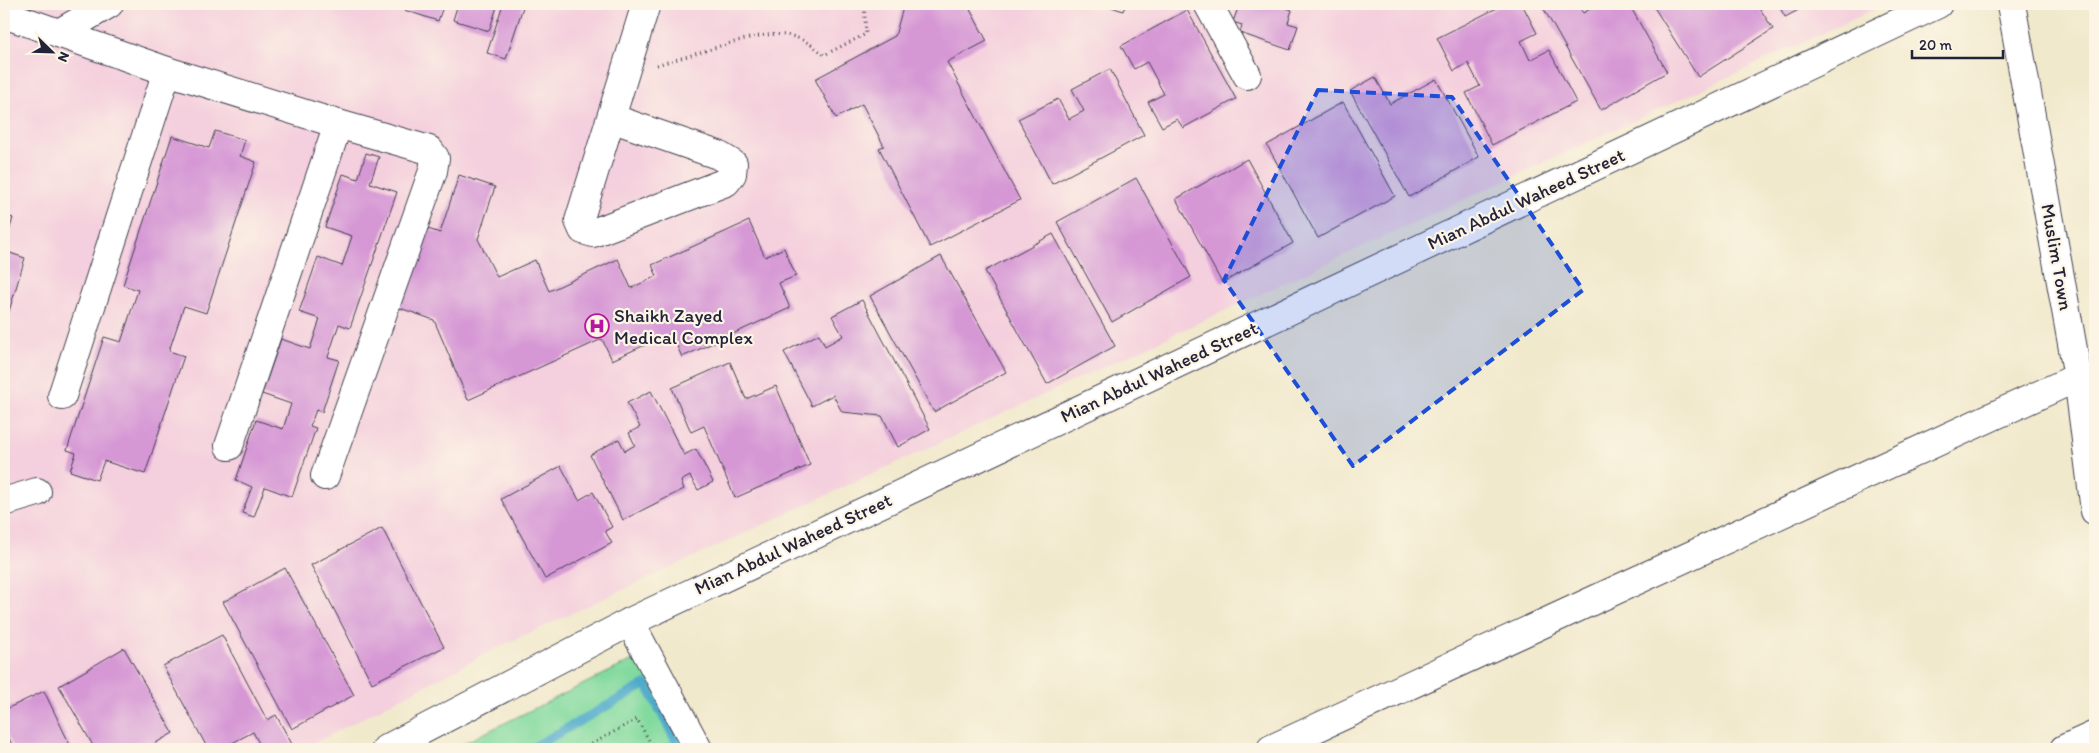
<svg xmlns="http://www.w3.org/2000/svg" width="2099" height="753" font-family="Itim,sans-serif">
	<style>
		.built { fill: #f4cfdd }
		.green { fill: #83da9f; stroke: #527e6d }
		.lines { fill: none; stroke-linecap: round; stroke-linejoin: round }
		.stream { stroke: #4daacb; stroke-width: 9 }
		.building { fill: #d698d5 }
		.minor-casing { stroke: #414051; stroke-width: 30 }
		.path { stroke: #414051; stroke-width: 3; stroke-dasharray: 1 4; stroke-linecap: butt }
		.minor { stroke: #fff; stroke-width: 28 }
		.marked { fill: #1d4ed8; fill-opacity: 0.2; stroke: #1d4ed8; stroke-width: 4; stroke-dasharray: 10 6; stroke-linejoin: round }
		.labels { text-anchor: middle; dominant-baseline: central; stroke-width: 4.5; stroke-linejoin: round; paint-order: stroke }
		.street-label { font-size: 19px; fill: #22223b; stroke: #fcf5e5 }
		.poi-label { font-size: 19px; fill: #22223b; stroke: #fcf5e5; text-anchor: start }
	</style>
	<rect width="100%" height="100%" fill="#fcf5e5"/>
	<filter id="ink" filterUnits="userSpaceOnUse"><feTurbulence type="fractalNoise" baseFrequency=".02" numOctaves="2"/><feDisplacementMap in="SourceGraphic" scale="10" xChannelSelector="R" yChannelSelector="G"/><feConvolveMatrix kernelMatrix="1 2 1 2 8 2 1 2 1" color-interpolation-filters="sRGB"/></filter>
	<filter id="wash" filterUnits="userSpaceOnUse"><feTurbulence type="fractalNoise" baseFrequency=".0096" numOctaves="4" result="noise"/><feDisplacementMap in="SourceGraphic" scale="20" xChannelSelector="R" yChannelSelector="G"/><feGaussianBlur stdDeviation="1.12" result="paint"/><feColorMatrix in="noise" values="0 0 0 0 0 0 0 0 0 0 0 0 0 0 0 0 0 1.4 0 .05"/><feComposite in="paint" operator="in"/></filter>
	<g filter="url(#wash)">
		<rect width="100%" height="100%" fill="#f1e9cc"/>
		<polygon class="built" points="4,4 1886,4 495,649 303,749 4,749"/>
		<polygon class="green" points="643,655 694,749 452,749"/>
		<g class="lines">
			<polyline class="stream" points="530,749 646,684 680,749"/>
		</g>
		<g id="blocks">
			<g class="building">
				<polygon points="386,4 444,4 438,21"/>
				<polygon points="458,4 498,4 489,31 453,20"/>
				<polygon points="503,4 524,4 506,59 487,53"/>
				<polygon points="904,4 967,4 987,41 947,62 1020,200 930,247 879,148 884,146 862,104 836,118 815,79 895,36"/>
				<polygon points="1103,4 1126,4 1123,11"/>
				<polygon points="1249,4 1280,4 1279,6 1292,10 1288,23 1298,26 1290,50 1240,33 1242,25 1233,22 1239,5 1247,8"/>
				<polygon points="1505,4 1522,4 1537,33 1521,41 1530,60 1549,50 1576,102 1492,145 1466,93 1480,86 1468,63 1454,71 1437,38"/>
				<polygon points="1541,4 1577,4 1583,13 1599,4 1629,4 1667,72 1601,110"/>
				<polygon points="1652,4 1757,4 1773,29 1698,77"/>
				<polygon points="1778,4 1810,4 1785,17"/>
				<polygon points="1187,10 1236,99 1183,128 1177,119 1162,127 1148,102 1164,94 1147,62 1134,69 1121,46"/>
				<polygon points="1110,69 1144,135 1052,184 1018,119 1058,99 1069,119 1084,111 1072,89"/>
				<polygon points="1375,77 1390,104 1436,79 1479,157 1409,197 1350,91"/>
				<polygon points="1343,102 1395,196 1318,238 1267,145"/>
				<polygon points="215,131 245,140 240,156 256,162 206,313 184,306 169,351 184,356 145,474 104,461 97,480 70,471 76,453 67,450 104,337 121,342 138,290 123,285 172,136 209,148"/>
				<polygon points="366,153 379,157 370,183 397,192 350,328 339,324 328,357 339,360 322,412 316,410 310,426 316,428 292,497 265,487 254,517 242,513 252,487 236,480 256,420 283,429 291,404 262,394 281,339 310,349 320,319 299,312 318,257 342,266 352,236 325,227 343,174 358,179"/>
				<polygon points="1247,159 1293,243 1222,283 1176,199"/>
				<polygon points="459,175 495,187 478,239 497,277 535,260 549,291 618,259 631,288 657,276 652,265 749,221 765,257 784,248 796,276 779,283 790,308 682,357 671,333 612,360 602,339 468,400 434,320 397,307 425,228 440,233"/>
				<polygon points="1136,178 1191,277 1112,322 1057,222"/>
				<polygon points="4,215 13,218 4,248"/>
				<polygon points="1053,234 1115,346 1047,384 985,271"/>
				<polygon points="4,251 25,258 4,328"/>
				<polygon points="941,256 1006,372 934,412 870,296"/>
				<polygon points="862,300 930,429 898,447 882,416 842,412 833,395 812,406 784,352 819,334 825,346 843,336 832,316"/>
				<polygon points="730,362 746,399 776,386 810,465 735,498 704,426 691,432 672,388"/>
				<polygon points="651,391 684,455 696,449 713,482 698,490 690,476 681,481 684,489 623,520 590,455 619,439 625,451 635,445 629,433 640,427 627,403"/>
				<polygon points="561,466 579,500 593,492 612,527 605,531 612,543 545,579 501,499"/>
				<polygon points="382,528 444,647 372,683 311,565"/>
				<polygon points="285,568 354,695 292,729 223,602"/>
				<polygon points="222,635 267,720 276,715 293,746 287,749 262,749 253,732 221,749 208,749 163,666"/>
				<polygon points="124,648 173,733 145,749 95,749 59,686"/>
				<polygon points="44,691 72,749 14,749 4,728 4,710"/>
			</g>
		</g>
	</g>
	<g filter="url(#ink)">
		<use href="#blocks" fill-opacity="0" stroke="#414051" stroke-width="1"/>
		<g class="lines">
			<g class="minor-casing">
				<g id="minor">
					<polyline points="1208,4 1247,75"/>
					<polyline points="2011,4 2078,377 2095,511"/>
					<polyline points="4,14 167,71 338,124 429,150 435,158 433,171 325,476"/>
					<polyline points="59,33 109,4"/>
					<polyline points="611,118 718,155 733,164 732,174 726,182 593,233 583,230 579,221 646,4"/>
					<polyline points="62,396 167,71"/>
					<polyline points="229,446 338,124"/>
					<polyline points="4,502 37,492"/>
					<polyline points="630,622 698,749"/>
					<polyline points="386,749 630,622 1938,4"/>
					<polyline points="1271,749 2078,377"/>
					<polyline points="2064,749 2095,735"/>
				</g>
			</g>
			<g class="path">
				<path d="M657 65C678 59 699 53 720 46 760 35 790 23 824 55L866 34 864 4"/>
				<polyline points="583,749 637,719 654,749"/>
			</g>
			<use href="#minor" class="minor"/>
		</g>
	</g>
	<path class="marked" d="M1318 90 1452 97 1583 290 1353 466 1224 280Z"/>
	<defs>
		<g id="hospital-ring" transform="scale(1.25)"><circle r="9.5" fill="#fcf5e5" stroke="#b5179e" stroke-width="1.5"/><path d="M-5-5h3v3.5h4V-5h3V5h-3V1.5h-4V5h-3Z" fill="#b5179e"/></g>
	</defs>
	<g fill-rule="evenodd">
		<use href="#hospital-ring" x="597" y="326"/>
	</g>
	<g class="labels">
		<g class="street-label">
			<text transform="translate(1526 199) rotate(-25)">Mian Abdul Waheed Street</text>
			<text transform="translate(2057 257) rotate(80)">Muslim Town</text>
			<text transform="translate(1159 372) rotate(-25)">Mian Abdul Waheed Street</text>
			<text transform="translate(793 544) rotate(-25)">Mian Abdul Waheed Street</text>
		</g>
		<g class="poi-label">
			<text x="614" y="315">Shaikh Zayed<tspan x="614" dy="22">Medical Complex</tspan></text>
		</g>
	</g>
	<rect width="2099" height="753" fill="none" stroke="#fcf5e5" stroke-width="20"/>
	<g transform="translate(52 52) rotate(113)" stroke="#fcf5e5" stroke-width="4" paint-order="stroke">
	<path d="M0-4L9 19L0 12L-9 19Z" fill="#22223b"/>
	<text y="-8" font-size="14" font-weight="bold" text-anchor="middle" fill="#22223b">N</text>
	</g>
	<path d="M1912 50v8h91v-8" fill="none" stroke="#22223b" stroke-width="2.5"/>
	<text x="1919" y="50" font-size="15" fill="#22223b" stroke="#fcf5e5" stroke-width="4" paint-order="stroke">20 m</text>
</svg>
